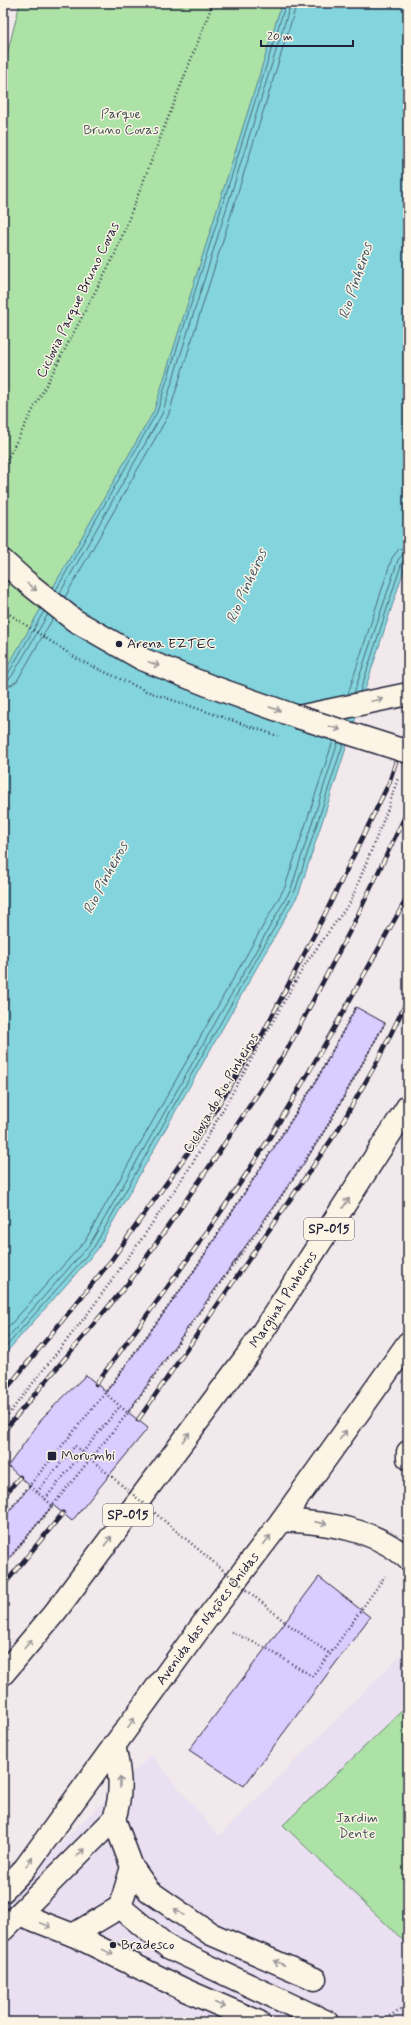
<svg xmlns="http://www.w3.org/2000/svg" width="411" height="2025" font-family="Mynerve,sans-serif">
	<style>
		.built { fill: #eae0f1 }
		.green { fill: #ace2a6; stroke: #678270 }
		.water { fill: #83d4dc; stroke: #5c8d9c }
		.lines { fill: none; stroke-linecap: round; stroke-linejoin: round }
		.shore { stroke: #49697b; stroke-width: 1 }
		.building { fill: #d9ccfe; stroke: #22223b }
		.minor-casing { stroke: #22223b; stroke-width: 25 }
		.major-casing { stroke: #22223b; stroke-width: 25 }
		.highway-casing { stroke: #22223b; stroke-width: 25 }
		.path { stroke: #22223b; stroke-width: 2.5; stroke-dasharray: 1 3; stroke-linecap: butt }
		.minor { stroke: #fcf5e5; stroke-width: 22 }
		.major { stroke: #fcf5e5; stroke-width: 22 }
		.highway { stroke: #fcf5e5; stroke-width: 22 }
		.rail-casing { stroke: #22223b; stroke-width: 4.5 }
		.rail { stroke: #fcf5e5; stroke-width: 3; stroke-dasharray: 9; stroke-linecap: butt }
		.major-bridge-casing { stroke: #22223b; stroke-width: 25; stroke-linecap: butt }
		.path-bridge { stroke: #22223b; stroke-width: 2.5; stroke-dasharray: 1 3; stroke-linecap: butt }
		.major-bridge { stroke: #fcf5e5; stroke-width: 22 }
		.oneway { stroke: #9a9698 }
		.poi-dot { fill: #22223b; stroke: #fcf5e5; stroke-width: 1.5 }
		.labels { text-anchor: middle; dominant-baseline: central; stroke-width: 3; stroke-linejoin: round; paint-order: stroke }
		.shield { fill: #fcf5e5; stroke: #63616e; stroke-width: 1 }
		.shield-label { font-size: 13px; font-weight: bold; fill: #22223b }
		.park-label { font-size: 14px; fill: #445256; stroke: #fcf5e5 }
		.street-label { font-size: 14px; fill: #22223b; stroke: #fcf5e5 }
		.poi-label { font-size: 14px; fill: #22223b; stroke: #fcf5e5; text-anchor: start }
		.water-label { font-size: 15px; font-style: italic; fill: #3f576b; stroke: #fcf5e5 }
	</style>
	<rect width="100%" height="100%" fill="#f2e9ec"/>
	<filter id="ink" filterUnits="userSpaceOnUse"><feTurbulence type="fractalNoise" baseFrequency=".025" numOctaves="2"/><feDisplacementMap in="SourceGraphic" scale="8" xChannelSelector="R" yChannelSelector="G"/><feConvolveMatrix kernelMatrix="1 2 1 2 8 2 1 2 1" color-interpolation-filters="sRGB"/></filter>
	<g filter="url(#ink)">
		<polygon class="built" points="408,1648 408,2022 3,2022 3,1900 151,1755 219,1836"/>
		<g class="green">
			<polygon points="20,3 282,3 154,411 3,675 3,70"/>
			<polygon points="408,1705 408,1945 283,1825"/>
		</g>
		<polygon class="water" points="282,3 408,3 408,557 299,893 97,1250 3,1356 3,675 154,411"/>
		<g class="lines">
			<g class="shore">
				<polyline points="56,590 157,412 286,3"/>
				<polyline points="60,593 162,414 291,3"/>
				<polyline points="65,597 168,416 297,3"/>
				<polyline points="3,676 8,674 44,611"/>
				<polyline points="3,681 8,680 12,676 48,614"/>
				<polyline points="3,687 11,685 17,681 53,618"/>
				<polyline points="360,692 402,562 408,558"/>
				<polyline points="354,693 398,560 402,555 408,553"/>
				<polyline points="348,694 392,558 399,549 408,547"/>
				<polyline points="3,1333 85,1241 285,887 333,741"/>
				<polyline points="3,1343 90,1244 291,889 338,742"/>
				<polyline points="3,1350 94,1247 295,891 343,744"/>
			</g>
		</g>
		<g class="building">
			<polygon points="356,1007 385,1023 328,1125 303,1165 128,1412 148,1428 72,1521 53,1505 3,1566 3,1518 30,1486 8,1466 43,1417 86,1375 106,1392 190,1277 277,1143 315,1083"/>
			<polygon points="319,1577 370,1617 244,1786 189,1750"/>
		</g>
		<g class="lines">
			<g class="minor-casing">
				<g id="minor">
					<polyline points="132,1867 149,1891 211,1934 315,1979"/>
					<polyline points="120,1907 168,1947 327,2022"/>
					<polyline points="19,1914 73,1935 185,1990 259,2022"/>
					<path d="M3 1930 114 1819C123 1792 120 1773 114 1745"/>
					<polyline points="73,1935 120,1907 132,1867 114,1819"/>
				</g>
			</g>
			<g class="major-casing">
				<g id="major">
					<polyline points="3,561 24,580 74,620 142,659 210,686 298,717"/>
					<polyline points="408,1452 408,1458"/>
					<path d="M282 1520C326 1523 374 1528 408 1559"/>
				</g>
			</g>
			<g class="highway-casing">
				<g id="highway">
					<polyline points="298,717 408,694"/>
					<path id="s1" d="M3 1674 56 1611 249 1353 408 1106"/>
					<path id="s2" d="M3 1891 25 1868 205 1621 282 1520 408 1343"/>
				</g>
			</g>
			<g class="path">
				<polyline points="3,467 115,254 213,3"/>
				<polyline points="105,1393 128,1413"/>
				<polyline points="3,1421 89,1312 143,1237 192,1164 306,963 351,901 387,811 398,778"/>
				<polyline points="30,1486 53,1506"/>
				<polyline points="37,1492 75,1446"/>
				<polyline points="45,1499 120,1406"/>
				<polyline points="3,1518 105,1393 190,1277 315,1083 356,1007"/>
				<polyline points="3,1566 128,1413 271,1212 328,1125 385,1023"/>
				<polyline points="285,1622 330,1654"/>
				<polyline points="231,1632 266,1648 312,1676 330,1654 385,1576"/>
				<polyline points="379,2022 404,2008 408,2012"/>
			</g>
			<use href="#minor" class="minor"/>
			<use href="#major" class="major"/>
			<use href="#highway" class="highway"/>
			<g class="rail-casing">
				<g id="rail">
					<path d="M96 1384C156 1303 217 1222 270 1137 319 1058 363 976 408 896"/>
					<polyline points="3,1393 110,1262 190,1150 262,1035 326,912 389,783 408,724"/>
					<polyline points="138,1420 338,1130 378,1060 408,999"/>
					<polyline points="3,1432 130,1281 211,1164 288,1048 353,925 408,810"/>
					<polyline points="3,1497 20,1477"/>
					<polyline points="3,1586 63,1513"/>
				</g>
			</g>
			<use href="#rail" class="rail"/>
			<g class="major-bridge-casing">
				<polyline id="major-bridge" points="298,717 408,752"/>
			</g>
			<g class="path-bridge">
				<polyline points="3,610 79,660 146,691 278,736"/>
				<polyline points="75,1446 285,1622"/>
			</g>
			<use href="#major-bridge" class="major-bridge"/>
		</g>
		<defs><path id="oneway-shaft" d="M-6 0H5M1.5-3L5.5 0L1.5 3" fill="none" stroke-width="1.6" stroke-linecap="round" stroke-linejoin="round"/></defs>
		<g class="oneway">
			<use href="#oneway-shaft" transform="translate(32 587) rotate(38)"/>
			<use href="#oneway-shaft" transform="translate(154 664) rotate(22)"/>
			<use href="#oneway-shaft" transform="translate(377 700) rotate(-12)"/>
			<use href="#oneway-shaft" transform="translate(275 709) rotate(19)"/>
			<use href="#oneway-shaft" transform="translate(335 728) rotate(18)"/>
			<use href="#oneway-shaft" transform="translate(346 1203) rotate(-57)"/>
			<use href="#oneway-shaft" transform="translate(343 1435) rotate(-54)"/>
			<use href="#oneway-shaft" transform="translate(186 1437) rotate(-53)"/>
			<use href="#oneway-shaft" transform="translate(321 1523) rotate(11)"/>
			<use href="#oneway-shaft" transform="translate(267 1540) rotate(-53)"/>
			<use href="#oneway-shaft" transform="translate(108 1541) rotate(-53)"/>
			<use href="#oneway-shaft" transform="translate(28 1644) rotate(-50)"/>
			<use href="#oneway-shaft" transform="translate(131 1723) rotate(-54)"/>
			<use href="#oneway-shaft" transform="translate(120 1782) rotate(-89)"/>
			<use href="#oneway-shaft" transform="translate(80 1853) rotate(-45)"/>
			<use href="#oneway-shaft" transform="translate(29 1862) rotate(-54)"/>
			<use href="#oneway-shaft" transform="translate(179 1912) rotate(-145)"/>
			<use href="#oneway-shaft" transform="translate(46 1925) rotate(22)"/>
			<use href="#oneway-shaft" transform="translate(108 1952) rotate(26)"/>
			<use href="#oneway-shaft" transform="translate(279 1963) rotate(-157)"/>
			<use href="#oneway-shaft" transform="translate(220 2005) rotate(24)"/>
		</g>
	</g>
	<g class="poi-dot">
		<circle cx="119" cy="644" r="4"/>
		<rect x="47" y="1451" width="10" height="10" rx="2"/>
		<circle cx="113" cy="1945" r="4"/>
	</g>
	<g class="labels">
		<g class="shield">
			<rect x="304" y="1218" width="50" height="22" rx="3"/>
			<rect x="103" y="1504" width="50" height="22" rx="3"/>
		</g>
		<g class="shield-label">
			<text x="329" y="1229">SP-015</text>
			<text x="128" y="1515">SP-015</text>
		</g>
		<g class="park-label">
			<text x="121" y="114">Parque<tspan x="121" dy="16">Bruno Covas</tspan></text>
			<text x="357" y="1818">Jardim<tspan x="357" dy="16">Dente</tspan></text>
		</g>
		<g class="street-label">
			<text transform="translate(78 300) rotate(-64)">Ciclovia Parque Bruno Covas</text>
			<text transform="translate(221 1093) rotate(-60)">Ciclovia do Rio Pinheiros</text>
			<text stroke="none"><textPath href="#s1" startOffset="468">Marginal Pinheiros</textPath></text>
			<text stroke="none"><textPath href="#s2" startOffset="341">Avenida das Nações Unidas</textPath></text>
		</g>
		<g class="poi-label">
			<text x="127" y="644">Arena EZTEC</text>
			<text x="61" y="1456">Morumbi</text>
			<text x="121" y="1945">Bradesco</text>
		</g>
		<g class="water-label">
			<text transform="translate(356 281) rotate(-72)">Rio Pinheiros</text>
			<text transform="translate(247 586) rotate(-66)">Rio Pinheiros</text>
			<text transform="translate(106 878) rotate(-62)">Rio Pinheiros</text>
		</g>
	</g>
	<rect width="411" height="2025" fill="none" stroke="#fcf5e5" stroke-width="16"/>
	<rect x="8" y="8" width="395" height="2009" fill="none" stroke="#22223b" stroke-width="1.5" filter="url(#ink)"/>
	<path d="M261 40v6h92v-6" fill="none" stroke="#22223b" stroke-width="2"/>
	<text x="267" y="40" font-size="12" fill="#22223b" stroke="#fcf5e5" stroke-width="3" paint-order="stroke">20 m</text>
</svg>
